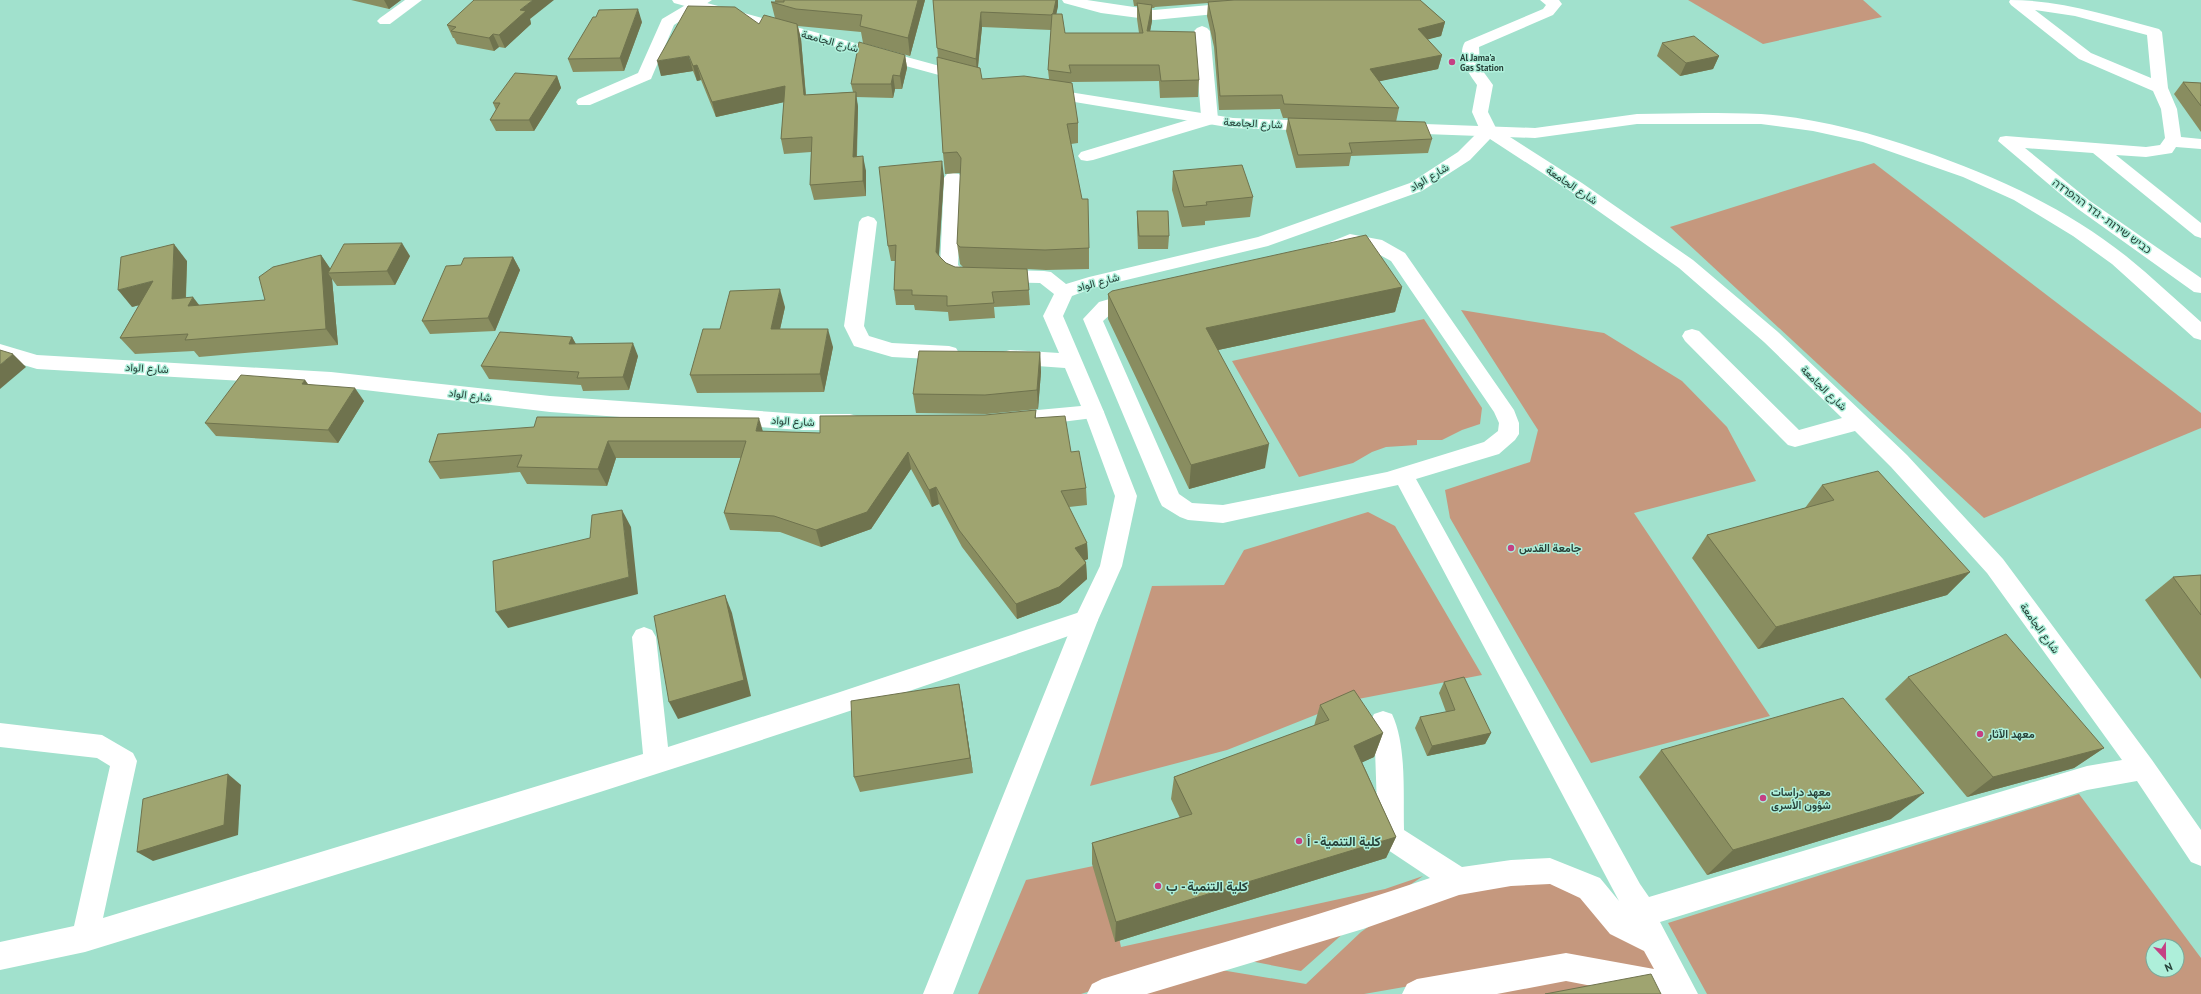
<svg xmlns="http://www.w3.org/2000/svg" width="2201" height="994" font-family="'PT Sans',Vazirmatn,'Noto Sans Hebrew',sans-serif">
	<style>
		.green { fill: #c5987e; fill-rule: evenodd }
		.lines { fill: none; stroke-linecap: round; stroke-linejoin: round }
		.street { fill: #fff; fill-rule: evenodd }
		.secondary { fill: #fff; fill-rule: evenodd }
		.wall { fill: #898d60; fill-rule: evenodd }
		.shaded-wall { fill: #6f734e }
		.building { fill: #9fa470; stroke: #6f734e }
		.poi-dot { fill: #c54084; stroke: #aeefda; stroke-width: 1.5 }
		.labels { text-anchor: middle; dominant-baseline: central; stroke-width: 3; stroke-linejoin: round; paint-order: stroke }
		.far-poi-label { font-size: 9px; font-weight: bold; fill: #274139; stroke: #aeefda; text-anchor: start }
		.street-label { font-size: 11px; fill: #274139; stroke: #aeefda }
		.poi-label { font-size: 11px; font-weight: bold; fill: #274139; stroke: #aeefda; text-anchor: start }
		.near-poi-label { font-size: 13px; font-weight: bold; fill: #274139; stroke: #aeefda; text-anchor: start }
	</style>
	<rect width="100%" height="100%" fill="#a1e1cd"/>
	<g class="green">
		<polygon points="1688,0 1863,0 1882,17 1763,44"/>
		<polygon points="1874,163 2201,413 2201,428 1984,518 1670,227"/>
		<polygon points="1461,310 1604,333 1682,381 1727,427 1756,481 1634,513 1770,716 1591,763 1450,518 1445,490 1530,462 1538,430"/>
		<polygon points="1424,319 1482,408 1480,424 1462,430 1442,440 1417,440 1417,445 1386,447 1372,452 1353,463 1299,477 1232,361"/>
		<polygon points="1368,512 1395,526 1482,675 1353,700 1227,750 1090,786 1152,586 1224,585 1244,550"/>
		<path d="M2079 794 2201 958V994H1707L1668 923ZM2153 946H2177V970H2153Z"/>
		<polygon points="1103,864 1121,947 1385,889 1423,876 1355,923 1301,971 1209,953 1081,994 978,994 1026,880"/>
		<polygon points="1552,879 1586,893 1649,946 1669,979 1564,959 1364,994 1129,994 1209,968 1306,984 1361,932 1434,881"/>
		<polygon points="1567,974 1675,994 1460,994"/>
	</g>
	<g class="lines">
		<g class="street">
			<polygon points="405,0 422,0 390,24 380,24 377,21 380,18"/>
			<polygon points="694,0 712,0 674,25 651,79 590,105 578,105 576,102 578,99 638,73 662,19"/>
			<polygon points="1062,0 1087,0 1154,10 1232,3 1236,0 1253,0 1241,10 1236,12 1154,20 1101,13 1064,3"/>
			<path d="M1540 0H1559L1562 4 1553 15 1479 47 1480 67 1493 85 1488 112 1496 128 1582 183 1693 260 1778 332 1907 455 2003 559 2152 760 2201 830V866L2191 862 2137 781 2087 790 1660 922 1698 994H1634L1566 981 1497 994H1402L1407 984 1417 979 1566 953 1654 969 1644 951 1610 934 1580 898 1550 884 1511 886 1459 895 1363 929 1147 994H1087L1092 984 1102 979C1211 945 1322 915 1430 878L1382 846 1378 837 1375 749 1370 722 1374 714 1383 711 1392 714C1407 746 1403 795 1404 830L1462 867 1511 860 1550 858 1600 878 1619 901 1398 485 1223 523 1188 520 1180 517 1162 506 1159 500 1083 319 1099 302 1148 288 1288 259 1350 234 1382 240 1405 253 1514 410 1519 423V434L1515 440 1499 454 1416 479 1640 884 1649 897 2087 766 2122 760 1987 573 1891 467 1855 431 1795 447 1788 445 1685 341 1682 336 1685 331 1692 329 1699 331 1799 430 1842 418 1764 342 1679 268 1570 191 1490 139 1470 160 1422 191 1268 246 1093 288 1072 296 1063 316 1104 412 1101 417 1006 429 999 427 996 421 999 415 1006 413 1081 406 1065 368 1010 364 1003 362 1000 357 1003 352 1010 350 1059 353 1043 316 1054 294 1040 283 957 281 950 279 940 267 944 178 947 174 953 173 959 174 962 178 958 265 962 269 1044 271 1051 272 1066 284 1089 277 1258 237 1410 183 1458 152 1480 130 1472 112 1477 85C1469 74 1456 56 1465 42L1543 9 1546 5ZM1352 246 1369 249 1391 261 1494 412 1499 423 1498 431 1484 442 1387 472 1223 505 1192 503 1179 494 1103 321 1113 312 1148 301 1300 268Z"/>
			<path d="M2010 0C2061 0 2110 16 2159 29L2162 32 2168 88 2177 109 2181 137 2201 139V149L2176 147 2172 153 2146 157 2116 155 2201 223V238L2195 236 2093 153 2025 148 2090 201 2201 278V293L2194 292 2078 209 1998 141 2000 137 2006 136 2146 147 2160 145 2165 138 2161 109 2153 91 2079 59 2011 5 2009 2ZM2035 10 2075 16 2147 35 2151 78 2091 53Z"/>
			<polygon points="1202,26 1207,28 1210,31 1218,119 1216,123 1093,160 1087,161 1081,160 1078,156 1081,152 1201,116 1194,31 1197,28"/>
			<polygon points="868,216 874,218 877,222 864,326 869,336 892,343 949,346 956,348 959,353 956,358 949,360 892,357 854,346 844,326 859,222 862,218"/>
			<polygon points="0,344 37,355 331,372 550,396 801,414 850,414 857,416 860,422 857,428 850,430 801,430 550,412 331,386 37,369 0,358"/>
			<path d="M1086 610 1094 613 1098 620 1094 627C761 745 423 848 85 952L0 970V942L74 926 110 766 97 758 0 747V723L102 735 133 753 137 761 103 918 643 754 632 637 636 630 644 627 652 630 656 637 668 747 837 693Z"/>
		</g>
		<g class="secondary">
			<polygon points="672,0 696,0 973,75 975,78 973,81 961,81 674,3"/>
			<polygon points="1044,88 1233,118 1317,121 1323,122 1325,126 1323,130 1317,131 1233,128 1038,96 1036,93 1038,90"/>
			<path d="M1703 113C1722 113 1741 113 1761 114 1815 118 1868 132 1920 150 1993 175 2064 207 2126 256 2152 277 2176 300 2201 322V340L2194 338 2112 264 2073 236 2014 200 1963 177 1863 142 1813 131 1761 124H1637L1535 138 1398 133 1392 132 1390 128 1392 124 1398 123 1535 128 1637 114Z"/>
			<polygon points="1094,404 1101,407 1104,412 1137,496 1122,566 1098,620 953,994 923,994 1074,620 1100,566 1115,496 1084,412 1087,407"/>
		</g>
	</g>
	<g class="wall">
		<polygon points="351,0 401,0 389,9"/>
		<polygon points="775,0 925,0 910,56 863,43 861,32 798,26 801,39 806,95 853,92 851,84 905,55 907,68 902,89 895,89 893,98 856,97 858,107 857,157 866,171 866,196 814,200 810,185 811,152 784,154 781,139 784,102 716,117 701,80 697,81 693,71 661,76 759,24 775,18 771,2 775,2"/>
		<path d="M933 0H1058V6L1056 14 1065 33H1139L1137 19V6H1134L1133 0H1420L1445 22 1441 36 1427 39 1442 55 1438 69 1379 81 1399 108 1396 122 1432 139 1428 153 1351 156 1349 166 1296 168 1286 131 1288 118H1283L1280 109 1219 110 1214 47 1207 16 1208 3 1155 7 1154 8H1152V21L1150 31 1199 80 1198 97 1160 98 1159 81 1071 82 1078 123V143L1071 144 1089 248V269L1046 270 1027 269 1030 305 994 307 995 318 949 321 948 312 915 310 914 305H896L894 290 895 261H891L888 246 944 176 939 256 946 263 955 267H963L960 264 957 244 961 174 959 173 945 174 943 153 938 57ZM982 27 1051 30 1048 70 1049 79H982L978 68Z"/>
		<polygon points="530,19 531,24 505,48 499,47 494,51 457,44 454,38 453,38 447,25"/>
		<polygon points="642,22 624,71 573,72 568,59"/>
		<polygon points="1662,43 1719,56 1713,69 1680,76 1657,56"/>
		<polygon points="557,76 561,88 534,131 496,131 490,120 496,110 493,103"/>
		<polygon points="2183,82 2201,83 2201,132 2174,94"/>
		<polygon points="1173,171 1253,197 1250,217 1205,221 1205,225 1182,227 1172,190"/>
		<polygon points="1137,211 1169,236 1168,249 1138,249 1137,225"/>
		<polygon points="321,255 330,269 410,256 395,285 337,286 332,279 338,345 199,357 194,351 135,354 120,338 139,305 132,307 187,261 186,298 199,306 265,300"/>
		<polygon points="513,257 520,270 495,331 430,334 422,321 461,265"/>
		<polygon points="1402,287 1395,312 1218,350 1265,468 1189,489 1108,319 1108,294"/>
		<polygon points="785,307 780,329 833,347 824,392 697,393 690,375 720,329"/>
		<polygon points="572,337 576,344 638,356 629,390 583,391 581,385 489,379 481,366"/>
		<polygon points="1040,352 1041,372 1038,409 987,414 916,413 913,394"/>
		<polygon points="305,380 308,384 364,401 338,443 216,436 205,423"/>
		<polygon points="1036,410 1036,418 1071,452 1086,488 1087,505 1069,507 1087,543 1088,559 1085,560 1086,563 1087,579 1060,603 1017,619 962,547 939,504 932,507 911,469 871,529 821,547 780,532 730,530 724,513 741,458 616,458 607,486 527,484 520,472 440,479 429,462 438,434 763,431 820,433"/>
		<polygon points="1822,485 1970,572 1947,595 1758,649 1692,558 1707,535 1805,508"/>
		<polygon points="2201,575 2201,679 2145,600 2173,577"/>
		<polygon points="1908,677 2104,748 2074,768 1967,797 1885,699"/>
		<polygon points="1444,682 1491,733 1485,744 1427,756 1415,728 1420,717 1446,712 1439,693"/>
		<polygon points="962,700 973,773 860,792 854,777"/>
		<polygon points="1320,705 1383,733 1374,757 1362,762 1396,837 1386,858 1115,942 1092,864 1092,843 1180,818 1171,799 1174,777 1314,726"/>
		<polygon points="1661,750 1891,819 1707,875 1639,777"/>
	</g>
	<g class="shaded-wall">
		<polygon points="384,0 401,0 389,9"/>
		<polygon points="533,0 554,0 530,19 531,24 505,48 499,35 520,10"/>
		<polygon points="918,0 925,0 910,56 908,38"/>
		<polygon points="1056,0 1058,0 1058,6 1053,30 1053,15"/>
		<polygon points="1152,5 1152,21 1147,48 1147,31"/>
		<polygon points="638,9 642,22 624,71 620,58"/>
		<polygon points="981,12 982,27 977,74 976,59"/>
		<polygon points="1445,22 1441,36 1415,43 1418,29"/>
		<polygon points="797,24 801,39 807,110 804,95"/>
		<polygon points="493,34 499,47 494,51 489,38"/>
		<polygon points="905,55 907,68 902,89 900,76"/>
		<polygon points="1442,55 1438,69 1367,84 1370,69"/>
		<polygon points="689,56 693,71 661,76 657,61"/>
		<polygon points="1719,56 1713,69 1680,76 1686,63"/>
		<polygon points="697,65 701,80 697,81 693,66"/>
		<polygon points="893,75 895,89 893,98 891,84"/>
		<polygon points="557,76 561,88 534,131 529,120"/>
		<polygon points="785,86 789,101 716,117 712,102"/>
		<polygon points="856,92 858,107 856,172 853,157"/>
		<polygon points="863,156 866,171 866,196 863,181"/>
		<polygon points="942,161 944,176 938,267 936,252"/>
		<polygon points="402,243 410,256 395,285 387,271"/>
		<polygon points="174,244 187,261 185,315 172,299"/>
		<polygon points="321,255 332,271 328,273 332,279 338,345 326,329"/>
		<polygon points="513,257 520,270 495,331 488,318"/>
		<polygon points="153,281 166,298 132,307 118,290"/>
		<polygon points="1402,287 1395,312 1204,353 1206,328"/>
		<polygon points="780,289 785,307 776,347 771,329"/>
		<polygon points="193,297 206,314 188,306"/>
		<polygon points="828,329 833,347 824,392 820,374"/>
		<polygon points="572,337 579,350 569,344"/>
		<polygon points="633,343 638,356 629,390 623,377"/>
		<polygon points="1040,352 1041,372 1038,409 1037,390"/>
		<polygon points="13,354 26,367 0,389 0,365"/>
		<polygon points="305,380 314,394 302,384"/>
		<polygon points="355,388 364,401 338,443 328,430"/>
		<polygon points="759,418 764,435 756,431"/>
		<polygon points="608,441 616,458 607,486 598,469"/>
		<polygon points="1269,444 1265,468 1189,489 1191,465"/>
		<polygon points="908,452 911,469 871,529 821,547 816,530"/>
		<polygon points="936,487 939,504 932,507 929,490"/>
		<polygon points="622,510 631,527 638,594 508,628 496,612 629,577"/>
		<polygon points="1087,543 1088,559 1076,564 1075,548"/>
		<polygon points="1086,563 1087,579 1060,603 1017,619 1016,604"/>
		<polygon points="1970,572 1947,595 1758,649 1776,627"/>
		<polygon points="725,595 732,613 751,696 678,719 669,702"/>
		<polygon points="959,684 962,700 973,773 970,758"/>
		<polygon points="1383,733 1374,757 1346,770 1354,746"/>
		<polygon points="1491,733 1485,744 1427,756 1432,746"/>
		<polygon points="2104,748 2074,768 1967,797 1993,777"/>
		<polygon points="228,774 241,785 238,835 153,861 137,852"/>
		<polygon points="1924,793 1891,819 1707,875 1733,850"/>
		<polygon points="1396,837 1386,858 1115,942 1116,922"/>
	</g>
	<g class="building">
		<polygon points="474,0 533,0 520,10 526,11 499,35 493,34 489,38 451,31 456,27 447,25"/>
		<polygon points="784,0 918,0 908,38 860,26 862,15 796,9 771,2 784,2"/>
		<polygon points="933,0 1056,0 1053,14 1052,14 1051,15 981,12 976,59 937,48"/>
		<polygon points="1234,0 1420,0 1445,22 1418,29 1442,55 1370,69 1399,108 1284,104 1282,95 1220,96 1215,33 1208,2"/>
		<polygon points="1137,3 1152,5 1147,31 1195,32 1199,80 1161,81 1159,65 1069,65 1071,73 1048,70 1052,14 1062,14 1065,33 1143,33"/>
		<polygon points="688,6 735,7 759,24 764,15 797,24 804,95 856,92 853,157 863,156 863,181 810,185 812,137 781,139 785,86 712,102 697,65 693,66 689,56 657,61"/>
		<polygon points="638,9 620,58 568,59 593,17 596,17 599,10"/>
		<polygon points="1694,36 1719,56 1686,63 1662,43"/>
		<polygon points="859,42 905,55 900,76 893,75 891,84 851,84"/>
		<polygon points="937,57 980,68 982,79 1024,76 1072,83 1078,123 1067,124 1082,199 1088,199 1089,248 1045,250 960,247 957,244 961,158 957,152 943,153"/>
		<polygon points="515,73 557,76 529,120 490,120 500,103 493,103"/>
		<polygon points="2183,82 2201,83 2201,106"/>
		<polygon points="1288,118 1425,122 1432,139 1349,143 1352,153 1298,155"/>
		<polygon points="942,161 936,252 940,257 946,263 955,267 1027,269 1029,290 992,292 994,303 947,306 947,296 912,295 912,290 894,290 896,245 888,246 879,167"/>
		<polygon points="1242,165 1253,197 1206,202 1207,205 1184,207 1173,171"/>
		<polygon points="1137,211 1168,211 1169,236 1139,236"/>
		<polygon points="1366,235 1402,287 1206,328 1269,444 1191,465 1108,294 1112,291"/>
		<polygon points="402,243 387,271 328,273 344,244"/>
		<polygon points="174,244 172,299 193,297 188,306 265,300 259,277 273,267 321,255 326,329 185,340 188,334 120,338 153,281 118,290 121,257"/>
		<polygon points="513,257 488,318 422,321 446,266 461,265 464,258"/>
		<polygon points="780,289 771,329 828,329 820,374 690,375 703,329 720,329 730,291"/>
		<polygon points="500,332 572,337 569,344 633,343 623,377 577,378 579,372 481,366"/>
		<polygon points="0,350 13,354 0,365"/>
		<polygon points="919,351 1040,352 1037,390 985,395 913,394"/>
		<polygon points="241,375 305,380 302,384 355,388 328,430 205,423"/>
		<polygon points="1036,410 1035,418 1065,416 1071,452 1079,451 1086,488 1061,491 1087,543 1075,548 1086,563 1059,587 1016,604 959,530 936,487 929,490 908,452 867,512 816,530 774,516 724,513 746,441 608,441 598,469 517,467 522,455 429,462 438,434 534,427 537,417 759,418 756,431 820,433 820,416 985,415"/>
		<polygon points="1878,471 1970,572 1776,627 1707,535 1834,500 1822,485"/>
		<polygon points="622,510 629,577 496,612 493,561 590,538 592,515"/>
		<polygon points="2201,575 2201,615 2173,577"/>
		<polygon points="725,595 744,680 669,702 654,616"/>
		<polygon points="2006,634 2104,748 1993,777 1908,677"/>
		<polygon points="1464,677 1491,733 1432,746 1420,717 1455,710 1444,682"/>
		<polygon points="959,684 970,758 854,777 851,701"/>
		<polygon points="1354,690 1383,733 1354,746 1396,837 1116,922 1092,843 1192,814 1174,777 1329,720 1320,705"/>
		<polygon points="1843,698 1924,793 1733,850 1661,750"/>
		<polygon points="228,774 224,825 137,852 143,799"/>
		<polygon points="1651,974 1661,994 1545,994"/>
	</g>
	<g class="poi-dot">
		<circle cx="1452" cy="62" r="4"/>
		<circle cx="1511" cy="548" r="4"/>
		<circle cx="1980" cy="734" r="4"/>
		<circle cx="1763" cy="798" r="4"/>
		<circle cx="1299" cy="841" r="4"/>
		<circle cx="1158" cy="886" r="4"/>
	</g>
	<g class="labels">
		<g class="far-poi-label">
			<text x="1460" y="57">Al Jama'a<tspan x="1460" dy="10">Gas Station</tspan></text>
		</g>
		<g class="street-label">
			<text transform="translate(830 41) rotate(15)">شارع الجامعة</text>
			<text transform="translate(1253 123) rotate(3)">شارع الجامعة</text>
			<text transform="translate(1429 177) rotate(-31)">شارع الواد</text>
			<text transform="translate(1572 185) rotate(34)">شارع الجامعة</text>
			<text transform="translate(2102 216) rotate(36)">כביש שירות - גדר ההפרדה</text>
			<text transform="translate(1098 282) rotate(-15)">شارع الواد</text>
			<text transform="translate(147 368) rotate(3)">شارع الواد</text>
			<text transform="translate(1824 388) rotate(44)">شارع الجامعة</text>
			<text transform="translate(470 395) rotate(7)">شارع الواد</text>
			<text transform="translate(793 421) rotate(3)">شارع الواد</text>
			<text transform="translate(2040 628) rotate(54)">شارع الجامعة</text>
		</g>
		<g class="poi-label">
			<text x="1519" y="548">جامعة القدس</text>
			<text x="1988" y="734">معهد الآثار</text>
			<text x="1771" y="792">معهد دراسات<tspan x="1771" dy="13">شؤون الأسرى</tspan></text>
		</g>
		<g class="near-poi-label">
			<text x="1307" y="841">كلية التنمية - أ</text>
			<text x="1166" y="886">كلية التنمية - ب</text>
		</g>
	</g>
	<g transform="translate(2165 958) rotate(158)"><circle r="19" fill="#aeefda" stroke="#78a99a"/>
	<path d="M0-3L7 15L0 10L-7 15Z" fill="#c54084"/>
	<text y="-6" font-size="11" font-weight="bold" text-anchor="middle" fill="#274139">N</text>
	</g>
</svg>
